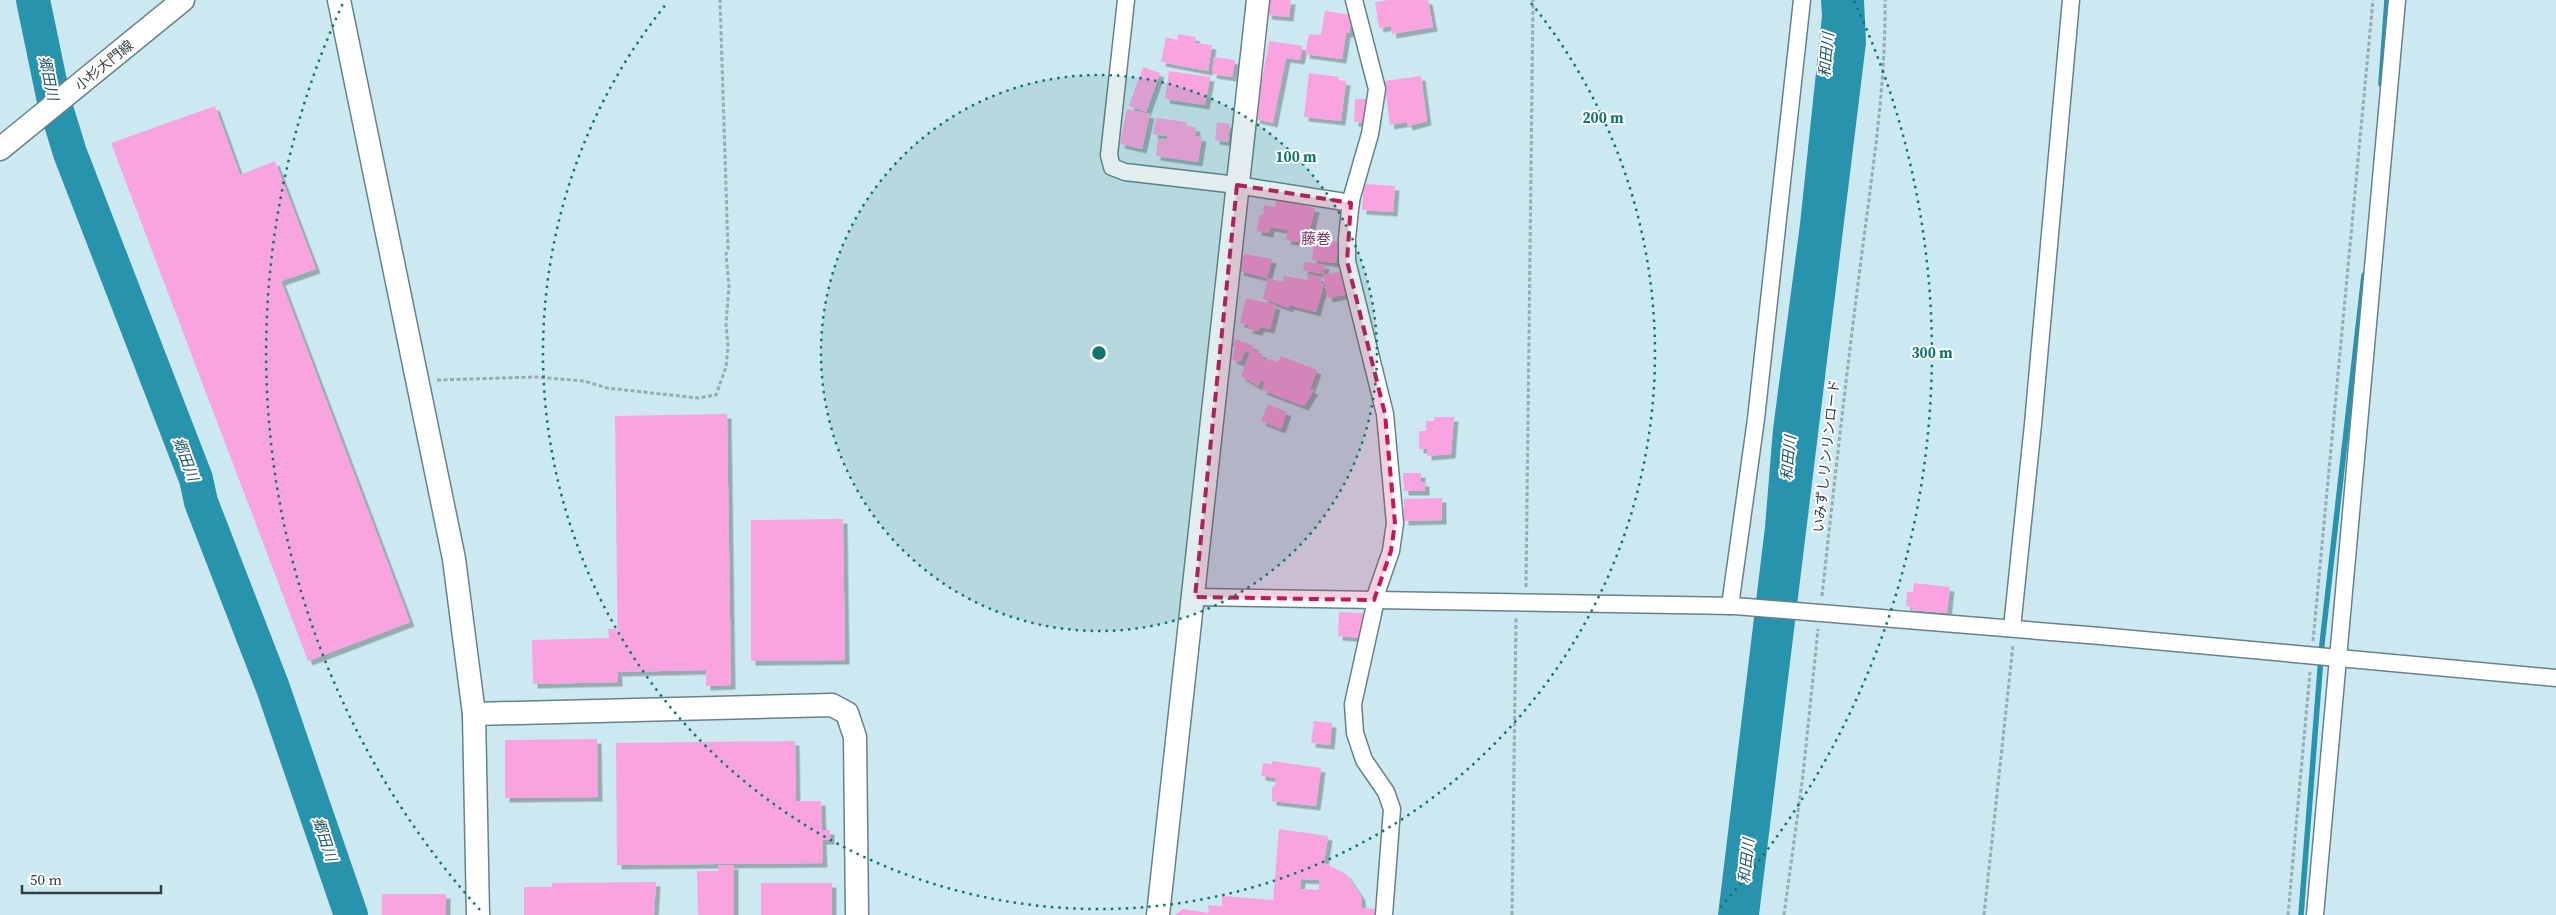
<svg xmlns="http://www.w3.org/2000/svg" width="2556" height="915" font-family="'Source Serif 4','Noto Sans JP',serif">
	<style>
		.water { fill: #2893ad }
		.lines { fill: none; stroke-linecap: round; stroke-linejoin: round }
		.stream { stroke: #2893ad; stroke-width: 5.5 }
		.river { stroke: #2893ad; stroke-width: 34 }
		.building { fill: #f9a4e0; fill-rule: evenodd; filter: url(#shadow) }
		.street-casing { stroke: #698189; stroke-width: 19 }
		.secondary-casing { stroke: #698189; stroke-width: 25 }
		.path { stroke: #96acb3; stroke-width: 3; stroke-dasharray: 4 2.5; stroke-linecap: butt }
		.street { stroke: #fff; stroke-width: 16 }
		.secondary { stroke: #fff; stroke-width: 22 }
		.marked { fill: #c2185b; fill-opacity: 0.2; stroke: #c2185b; stroke-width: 4; stroke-dasharray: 10 6; stroke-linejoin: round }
		.ring { fill: none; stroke: #0f766e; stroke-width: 2.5; stroke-dasharray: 2.5 5 }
		.labels { text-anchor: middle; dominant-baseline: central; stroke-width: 4; stroke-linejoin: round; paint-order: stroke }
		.street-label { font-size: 14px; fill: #343e42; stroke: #fff }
		.water-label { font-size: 15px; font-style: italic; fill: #205766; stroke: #fff }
		.neighbourhood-label { font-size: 15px; fill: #713762; stroke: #fff }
		.centre { fill: #0f766e; stroke: #fff; stroke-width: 2.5 }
		.ring-label { font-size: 15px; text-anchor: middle; font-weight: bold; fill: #0f766e; stroke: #fff; stroke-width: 4; stroke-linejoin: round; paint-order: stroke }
	</style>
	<defs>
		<filter id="shadow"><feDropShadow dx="4.5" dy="4.5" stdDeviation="0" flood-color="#0004"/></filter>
	</defs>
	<rect width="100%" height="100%" fill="#cce8f0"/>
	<polygon class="water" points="1821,0 1864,0 1866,43 1759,915 1718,915 1765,527 1773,429 1800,224 1822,16"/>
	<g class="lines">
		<g class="stream">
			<polyline points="2381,84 2387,0"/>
			<polyline points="2301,915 2322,644 2364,275"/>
		</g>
		<polyline class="river" points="33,0 54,101 70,153 196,479 201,502 273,688 351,915"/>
	</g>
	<g class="building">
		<polygon points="1268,0 1291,0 1289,17 1267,15"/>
		<polygon points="1388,0 1428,0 1433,27 1392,34 1391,26 1379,28 1375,2"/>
		<polygon points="1325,11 1352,15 1349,33 1346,33 1342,59 1305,54 1309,34 1321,35"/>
		<polygon points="1178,34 1196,37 1195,43 1212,45 1208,71 1161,62 1166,37 1177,40"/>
		<polygon points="1269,41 1303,46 1300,60 1286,58 1273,123 1255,119"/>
		<polygon points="1214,57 1235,60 1232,77 1212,74"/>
		<polygon points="1143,67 1160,73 1146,112 1129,106"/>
		<polygon points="1169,71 1210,77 1205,105 1165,99"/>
		<polygon points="1309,73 1339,77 1338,80 1346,81 1341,121 1304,117"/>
		<polygon points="1421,76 1427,121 1408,126 1407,122 1390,125 1384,81"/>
		<polygon points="1355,99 1370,99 1369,123 1354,122"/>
		<polygon points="215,106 240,175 275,161 316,269 281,281 410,622 308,661 111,143"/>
		<polygon points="1127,109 1150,114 1142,149 1120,144"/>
		<polygon points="1156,118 1187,122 1186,126 1196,127 1195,136 1202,137 1198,162 1156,156 1158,139 1167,140 1167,136 1153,134"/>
		<polygon points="1217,122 1230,124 1228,142 1215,140"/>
		<polygon points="1364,184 1395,186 1393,212 1362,210"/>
		<polygon points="1276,199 1305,203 1304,206 1315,208 1308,238 1300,237 1299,242 1286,240 1288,230 1270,227 1269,233 1257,231 1260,214 1263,215 1264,205 1275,207"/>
		<polygon points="1315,239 1339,242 1336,263 1312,260"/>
		<polygon points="1244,254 1272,259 1267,278 1239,271"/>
		<polygon points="1305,262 1325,265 1323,274 1303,270"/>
		<polygon points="1343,271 1348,294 1328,298 1323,275"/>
		<polygon points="1308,274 1322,278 1320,283 1324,284 1316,312 1289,305 1289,308 1263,299 1268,278 1283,282 1284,276 1307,280"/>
		<polygon points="1246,298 1276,305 1270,329 1260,327 1258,331 1248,329 1249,325 1240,323"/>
		<polygon points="1235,339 1254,346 1252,350 1263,354 1261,358 1270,361 1270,359 1278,362 1281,356 1317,370 1310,389 1314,390 1304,406 1262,390 1265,382 1261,380 1258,386 1241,376 1250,353 1245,351 1240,362 1232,359 1235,347 1232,346"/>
		<polygon points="1268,404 1287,412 1281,429 1261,421"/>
		<polygon points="727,414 731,685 706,686 706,670 618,672 615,416"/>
		<polygon points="1434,417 1454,417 1451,454 1427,456 1427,449 1419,449 1419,431 1426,431 1426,421 1434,421"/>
		<polygon points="1403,473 1421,473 1421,482 1425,482 1425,491 1404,491"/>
		<polygon points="1442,498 1442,520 1404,521 1404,499"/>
		<polygon points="843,519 845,660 751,661 751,520"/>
		<polygon points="1914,583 1950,587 1947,613 1912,610 1913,607 1906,606 1907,592 1913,592"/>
		<polygon points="1339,612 1363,613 1362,638 1338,636"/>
		<polygon points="608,629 617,629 618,682 533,684 532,640 609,638"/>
		<polygon points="1314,721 1332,723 1330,745 1311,743"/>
		<polygon points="597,739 598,797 505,798 505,740"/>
		<polygon points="795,741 796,801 821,801 822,830 830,830 830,840 822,840 823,863 617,865 616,743"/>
		<polygon points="1272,761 1321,768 1316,806 1272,801 1272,786 1275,787 1276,778 1261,776 1263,763 1272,764"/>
		<path d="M1279 829 1328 836 1324 863 1346 874 1361 896 1362 908 1376 909V915H1175L1183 909 1209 913 1208 905 1222 906V896L1273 900ZM1301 879 1319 880V890L1300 889Z"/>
		<polygon points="718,865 734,865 734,915 698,915 697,871 718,871"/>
		<polygon points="656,882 654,915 524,915 524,887 552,887 552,883"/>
		<rect x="761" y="883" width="71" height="32"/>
		<rect x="382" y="894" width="64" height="21"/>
	</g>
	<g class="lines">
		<g class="street-casing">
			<g id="street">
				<polyline points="1126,0 1109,155 1112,167 1125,172 1237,185 1351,203"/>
				<polyline points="1354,0 1377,89 1370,134 1351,200 1347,238 1347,261 1385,414 1395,523 1391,551 1374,600"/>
				<polyline points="1195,597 1735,606 2100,636 2556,678"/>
				<polyline points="1376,600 1353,704 1355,733 1364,760 1386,792 1392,809 1384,915"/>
				<polyline points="1730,606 1756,419 1802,0"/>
				<polyline points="2012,628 2033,424 2071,0"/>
				<polyline points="2315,915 2397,0"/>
			</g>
		</g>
		<g class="secondary-casing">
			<g id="secondary">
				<polyline points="339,0 454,559 474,714 478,915"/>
				<polyline points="0,149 183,0"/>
				<polyline points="474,714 832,705 847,713 855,737 857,915"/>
				<polyline points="1158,915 1258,0"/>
			</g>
		</g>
		<g class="path">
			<polyline points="437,380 535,377 584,381 607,388 698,398 716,395 726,367 728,347 726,324 729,286 726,254 728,249 720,0"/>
			<polyline points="1526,587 1533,0"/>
			<path d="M1822 596C1834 486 1846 377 1860 268 1871 180 1886 89 1885 0"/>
			<polyline points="2313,641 2373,0"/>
			<polyline points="1512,915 1516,618"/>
			<polyline points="1784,915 1803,775 1818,629"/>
			<polyline points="1984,915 2013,645"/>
			<polyline points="2288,915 2310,672"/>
		</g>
		<use href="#street" class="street"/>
		<use href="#secondary" class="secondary"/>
	</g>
	<path class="marked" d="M1237 185 1351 203 1347 261 1385 414 1395 523 1391 551 1374 600 1195 597Z"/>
	<circle cx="1099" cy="353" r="278" fill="#0f766e" fill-opacity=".12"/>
	<g class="ring">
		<circle cx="1099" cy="353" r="278"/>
		<path d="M1531 3A556 556 0 1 1 667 3"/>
		<path d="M480 910A833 833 0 0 1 344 1M1854 1A833 833 0 0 1 1718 910"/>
	</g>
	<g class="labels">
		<g class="street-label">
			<text transform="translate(104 65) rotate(-39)">小杉大門線</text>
			<text transform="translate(1826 456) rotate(-84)">いみずしリンリンロード</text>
		</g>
		<g class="water-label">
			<text transform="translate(1826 55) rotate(-85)">和田川</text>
			<text transform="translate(49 78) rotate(78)">郷田川</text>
			<text transform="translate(1788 458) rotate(-85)">和田川</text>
			<text transform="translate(186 459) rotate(69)">郷田川</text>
			<text transform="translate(325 839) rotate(71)">郷田川</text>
			<text transform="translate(1746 861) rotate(-84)">和田川</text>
		</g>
		<g class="neighbourhood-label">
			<text x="1316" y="238">藤巻</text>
		</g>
	</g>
	<circle cx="1099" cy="353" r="8" class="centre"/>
	<g class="ring-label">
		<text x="1603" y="123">200 m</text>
		<text x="1296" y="162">100 m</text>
		<text x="1932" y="358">300 m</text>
	</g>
	<path d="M22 885v8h139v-8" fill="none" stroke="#343e42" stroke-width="2.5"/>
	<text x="30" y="885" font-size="15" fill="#343e42" stroke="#ffffff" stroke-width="4" paint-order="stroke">50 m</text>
</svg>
